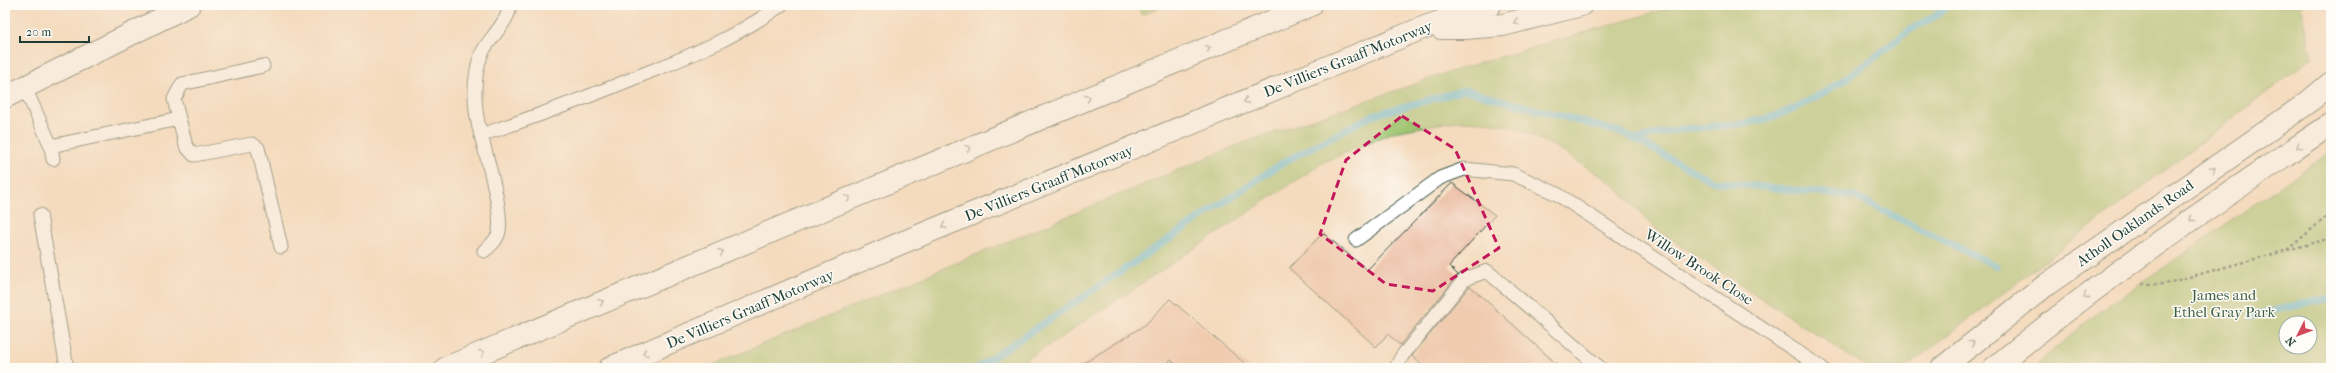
<svg xmlns="http://www.w3.org/2000/svg" width="2336" height="373" font-family="'IM FELL French Canon',serif">
	<style>
		.green { fill: #9ec46f; stroke: #5e8052; fill-rule: evenodd }
		.lines { fill: none; stroke-linecap: round; stroke-linejoin: round }
		.stream { stroke: #5dc0db; stroke-width: 7 }
		.building { fill: #eab89c }
		.service-casing { stroke: #3f5549; stroke-width: 15 }
		.tertiary-casing { stroke: #3f5549; stroke-width: 24 }
		.motorway-casing { stroke: #3f5549; stroke-width: 24 }
		.path { stroke: #3f5549; stroke-width: 2.5; stroke-dasharray: 3 3; stroke-linecap: butt }
		.service { stroke: #fff; stroke-width: 13 }
		.tertiary { stroke: #fff; stroke-width: 22 }
		.motorway { stroke: #fff; stroke-width: 22 }
		.oneway { stroke: #8f9e9a }
		.marked { fill: none; stroke: #c2185b; stroke-width: 3; stroke-dasharray: 8 5; stroke-linejoin: round }
		.labels { text-anchor: middle; dominant-baseline: central; stroke-width: 3; stroke-linejoin: round; paint-order: stroke }
		.street-label { font-size: 15px; fill: #1f3d34; stroke: #fdfcf7 }
		.park-label { font-size: 15px; fill: #3f5f43; stroke: #fdfcf7 }
	</style>
	<rect width="100%" height="100%" fill="#fdfcf7"/>
	<filter id="ink" filterUnits="userSpaceOnUse"><feTurbulence type="fractalNoise" baseFrequency=".025" numOctaves="2"/><feDisplacementMap in="SourceGraphic" scale="8" xChannelSelector="R" yChannelSelector="G"/><feConvolveMatrix kernelMatrix="1 2 1 2 8 2 1 2 1" color-interpolation-filters="sRGB"/></filter>
	<filter id="wash" filterUnits="userSpaceOnUse"><feTurbulence type="fractalNoise" baseFrequency=".012" numOctaves="4" result="noise"/><feDisplacementMap in="SourceGraphic" scale="16" xChannelSelector="R" yChannelSelector="G"/><feGaussianBlur stdDeviation="0.9" result="paint"/><feColorMatrix in="noise" values="0 0 0 0 0 0 0 0 0 0 0 0 0 0 0 0 0 1.4 0 .05"/><feComposite in="paint" operator="in"/></filter>
	<g filter="url(#wash)">
		<rect width="100%" height="100%" fill="#f4dbbe"/>
		<g class="green">
			<polygon points="1138,5 1168,5 1141,15"/>
			<polygon points="1679,5 2301,5 2313,57 1905,368 1868,368 1657,230 1612,183 1555,147 1515,127 1488,122 1456,121 1393,132 1324,162 1054,342 1012,368 706,368 1240,144 1459,69"/>
			<path d="M2331 151V368H2032L2094 316ZM2286 323H2310V347H2286Z"/>
		</g>
		<g class="lines">
			<g class="stream">
				<path d="M1635 140C1648 137 1662 132 1676 130 1707 126 1749 126 1778 115 1825 97 1864 66 1903 35 1919 22 1932 22 1948 5"/>
				<polyline points="2249,316 2331,298"/>
				<polyline points="977,368 1282,163 1373,115 1465,90 1623,133 1714,182 1853,196 1996,266"/>
			</g>
		</g>
		<g id="blocks">
			<g class="building">
				<polygon points="1452,183 1495,215 1449,266 1458,275 1400,345 1388,334 1376,347 1289,268 1323,233 1367,270"/>
				<polygon points="1470,286 1561,368 1425,368 1412,356"/>
				<polygon points="1170,299 1250,368 1180,368 1171,360 1159,368 1076,368 1145,325"/>
			</g>
		</g>
	</g>
	<g filter="url(#ink)">
		<use href="#blocks" fill-opacity="0" stroke="#3f5549" stroke-width="1"/>
		<g class="lines">
			<g class="service-casing">
				<g id="service">
					<path d="M509 5C512 19 486 41 481 55 472 80 474 111 481 135 538 116 594 95 649 72 695 54 741 34 781 5"/>
					<polyline points="263,66 182,84 174,99 186,146 194,155 252,144 258,148 281,247"/>
					<polyline points="25,88 51,146 53,159"/>
					<path d="M481 135C486 156 505 216 498 235 495 242 490 246 484 251"/>
					<polyline points="51,146 179,119"/>
					<polyline points="40,215 67,368"/>
					<polyline points="1356,240 1440,178 1464,169 1513,174 1557,194 1822,368"/>
					<polyline points="1396,368 1402,356 1465,279 1487,271 1600,368"/>
				</g>
			</g>
			<g class="tertiary-casing">
				<g id="tertiary">
					<polyline points="5,97 189,5"/>
					<polyline points="1942,368 2046,285 2306,104 2331,83"/>
					<path d="M1994 368C2101 280 2216 202 2331 124"/>
				</g>
			</g>
			<g class="motorway-casing">
				<g id="motorway">
					<polyline points="1441,28 1465,28 1503,25 1581,5"/>
					<polyline points="446,368 1311,5"/>
					<polyline points="610,368 899,244 1425,27 1490,5"/>
				</g>
			</g>
			<g class="path">
				<polyline points="2287,250 2331,213"/>
				<polyline points="2142,284 2164,284 2331,238"/>
			</g>
			<use href="#service" class="service"/>
			<use href="#tertiary" class="tertiary"/>
			<use href="#motorway" class="motorway"/>
		</g>
		<defs><path id="oneway-chevron" d="M-2-3.5L2.5 0L-2 3.5" fill="none" stroke-width="1.6" stroke-linecap="round" stroke-linejoin="round"/></defs>
		<g class="oneway">
			<use href="#oneway-chevron" transform="translate(1516 22) rotate(165)"/>
			<use href="#oneway-chevron" transform="translate(1208 48) rotate(-23)"/>
			<use href="#oneway-chevron" transform="translate(1088 98) rotate(-23)"/>
			<use href="#oneway-chevron" transform="translate(1246 101) rotate(158)"/>
			<use href="#oneway-chevron" transform="translate(2299 146) rotate(146)"/>
			<use href="#oneway-chevron" transform="translate(968 148) rotate(-23)"/>
			<use href="#oneway-chevron" transform="translate(2213 169) rotate(-35)"/>
			<use href="#oneway-chevron" transform="translate(848 198) rotate(-23)"/>
			<use href="#oneway-chevron" transform="translate(2192 219) rotate(144)"/>
			<use href="#oneway-chevron" transform="translate(944 226) rotate(158)"/>
			<use href="#oneway-chevron" transform="translate(721 252) rotate(-23)"/>
			<use href="#oneway-chevron" transform="translate(2086 296) rotate(144)"/>
			<use href="#oneway-chevron" transform="translate(601 302) rotate(-23)"/>
			<use href="#oneway-chevron" transform="translate(1972 343) rotate(-39)"/>
			<use href="#oneway-chevron" transform="translate(482 353) rotate(-23)"/>
			<use href="#oneway-chevron" transform="translate(645 353) rotate(157)"/>
		</g>
	</g>
	<path d="M0 0H2336V373H0ZM1402 116 1455 149 1499 248 1433 291 1386 284 1320 234 1346 160Z" fill="#f4dbbe" fill-opacity=".55" fill-rule="evenodd"/>
	<path class="marked" d="M1402 116 1455 149 1499 248 1433 291 1386 284 1320 234 1346 160Z"/>
	<g class="labels">
		<g class="street-label">
			<text transform="translate(1348 59) rotate(-22)">De Villiers Graaff Motorway</text>
			<text transform="translate(1049 183) rotate(-22)">De Villiers Graaff Motorway</text>
			<text transform="translate(2135 223) rotate(-35)">Atholl Oaklands Road</text>
			<text transform="translate(1699 267) rotate(33)">Willow Brook Close</text>
			<text transform="translate(750 309) rotate(-23)">De Villiers Graaff Motorway</text>
		</g>
		<g class="park-label">
			<text x="2224" y="295">James and<tspan x="2224" dy="17">Ethel Gray Park</tspan></text>
		</g>
	</g>
	<rect width="2336" height="373" fill="none" stroke="#fdfcf7" stroke-width="20"/>
	<g transform="translate(2298 335) rotate(228)"><circle r="19" fill="#fdfcf7" stroke="#a4b0a9"/>
	<path d="M0-3L7 15L0 10L-7 15Z" fill="#d1495b"/>
	<text y="-6" font-size="11" font-weight="bold" text-anchor="middle" fill="#1f3d34">N</text>
	</g>
	<path d="M20 36v6h69v-6" fill="none" stroke="#1f3d34" stroke-width="2"/>
	<text x="26" y="36" font-size="12" fill="#1f3d34" stroke="#fdfcf7" stroke-width="3" paint-order="stroke">20 m</text>
</svg>
